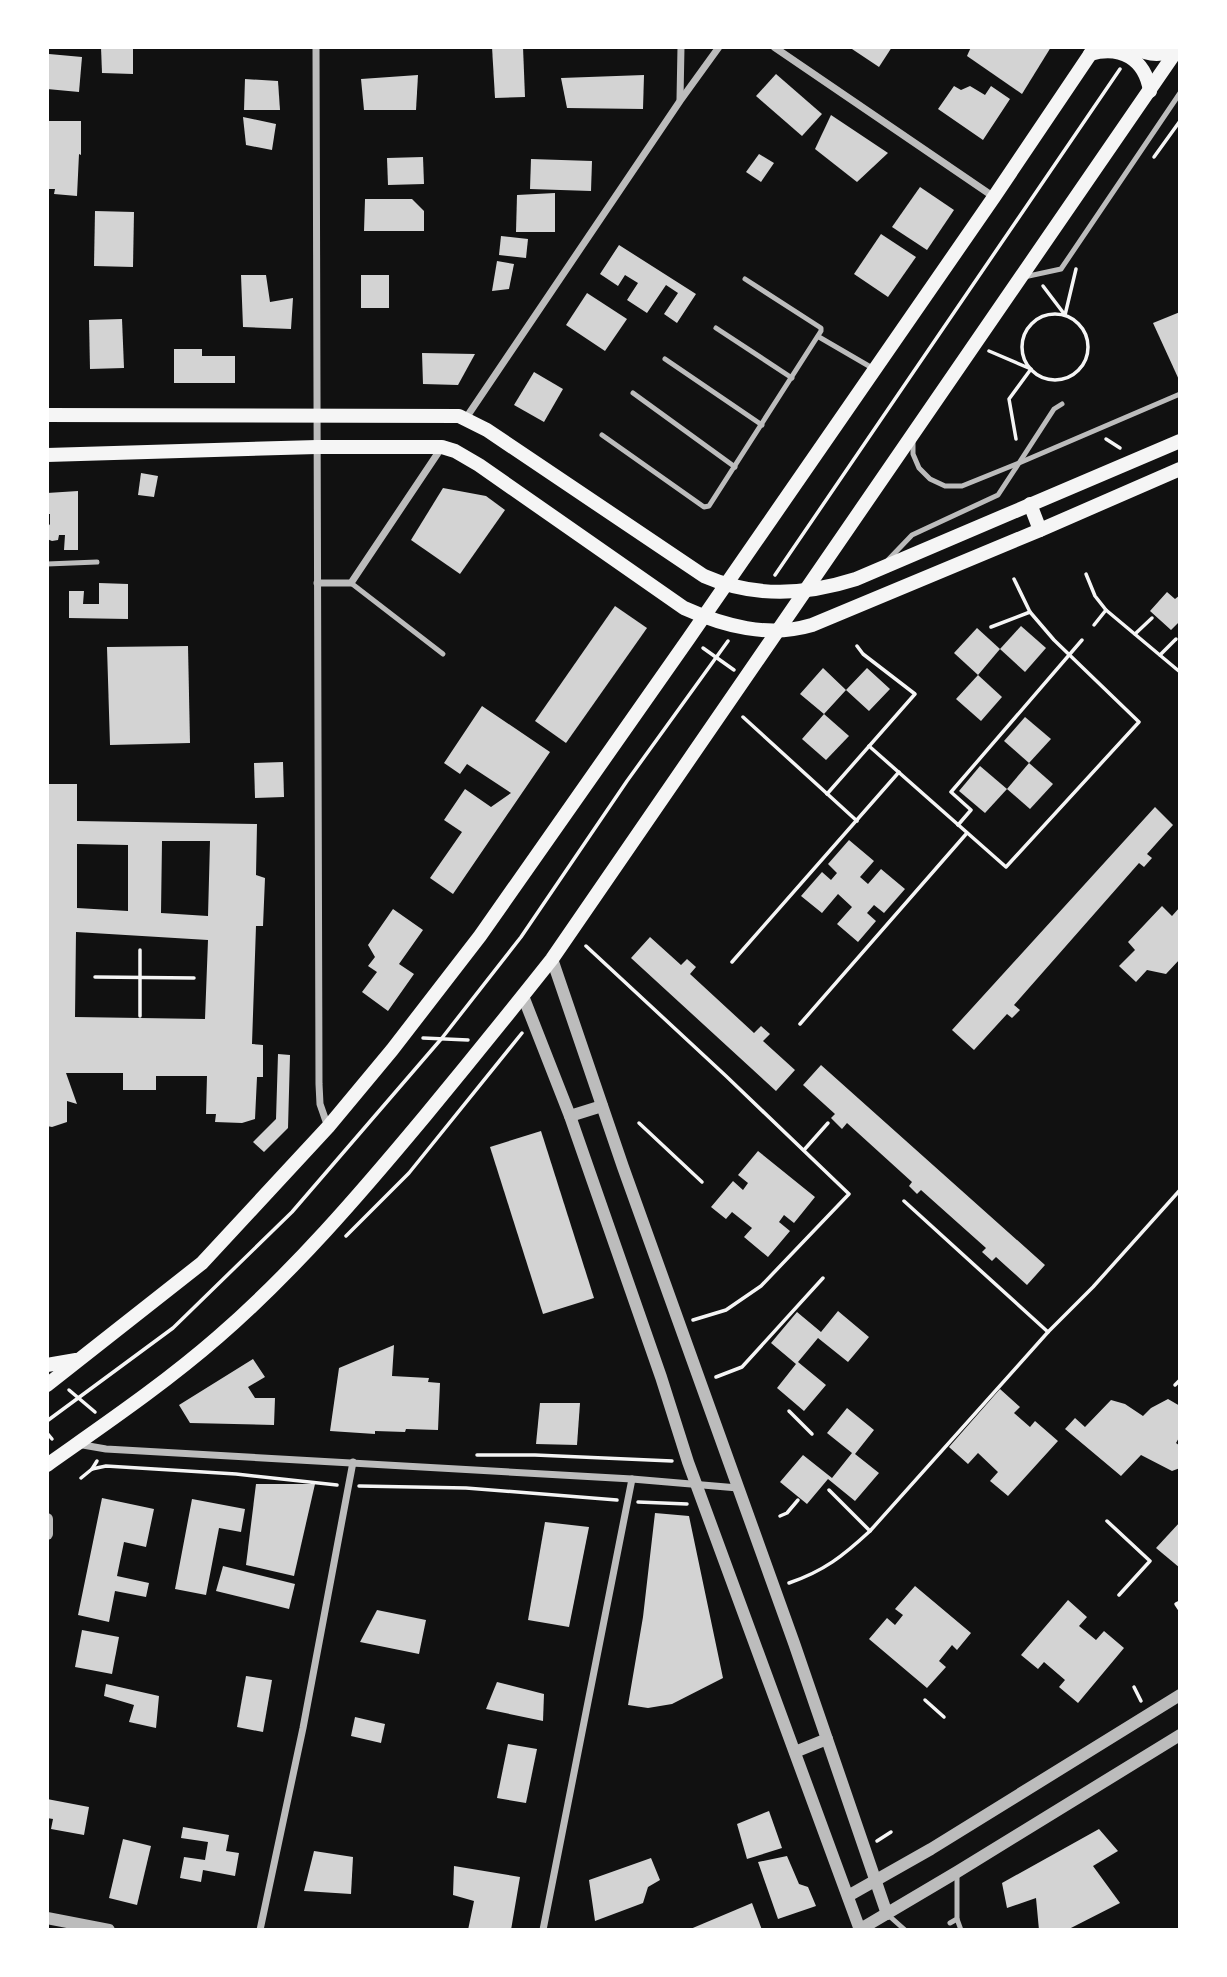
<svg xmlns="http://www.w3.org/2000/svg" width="1227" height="1977" font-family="Overpass,sans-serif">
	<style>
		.building { fill: #d3d3d3; fill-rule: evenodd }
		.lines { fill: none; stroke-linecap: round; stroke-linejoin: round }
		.path { stroke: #f5f5f5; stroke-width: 3.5 }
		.service { stroke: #bcbcbc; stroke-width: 5 }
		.minor { stroke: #bcbcbc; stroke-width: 7 }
		.tertiary { stroke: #bcbcbc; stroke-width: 12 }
		.secondary { stroke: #f5f5f5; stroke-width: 14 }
	</style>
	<rect width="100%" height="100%" fill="#111"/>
	<g class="building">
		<polygon points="101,47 133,47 133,74 102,73"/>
		<polygon points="492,47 523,47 525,97 495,98"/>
		<polygon points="849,47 892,47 879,67"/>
		<polygon points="971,47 1051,47 1022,94 967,56"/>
		<polygon points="49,54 82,57 79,92 47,89"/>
		<polygon points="776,74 822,114 802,136 756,96"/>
		<polygon points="418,75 416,110 364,110 361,79"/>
		<polygon points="644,75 643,109 567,108 561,78"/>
		<polygon points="245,79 278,81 280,110 244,110"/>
		<polygon points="954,86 961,90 970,86 985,95 991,86 1010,99 983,140 938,109"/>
		<polygon points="831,115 888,153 857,182 815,149"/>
		<polygon points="243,117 276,124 272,150 246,145"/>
		<polygon points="47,121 81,121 81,155 79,154 77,196 54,194 55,189 47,189"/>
		<polygon points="759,154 774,163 761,182 746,172"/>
		<polygon points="423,157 424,184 388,185 387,158"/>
		<polygon points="531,159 592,161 591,191 530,189"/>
		<polygon points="920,187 954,210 927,250 892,227"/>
		<polygon points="555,193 555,232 516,232 517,195"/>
		<polygon points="365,199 412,199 424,211 424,231 364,231"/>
		<polygon points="95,211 134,212 133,267 94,266"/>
		<polygon points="881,234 916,257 888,297 854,274"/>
		<polygon points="501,236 528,239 526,258 499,255"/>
		<polygon points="619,245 696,294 677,323 664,314 678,293 666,285 647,313 627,300 638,283 625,275 618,286 600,274"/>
		<polygon points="497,261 514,264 509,289 492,291"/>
		<polygon points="241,275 266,275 270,302 293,298 291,329 243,327"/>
		<rect x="361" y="275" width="28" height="33"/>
		<polygon points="587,293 627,319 605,351 566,325"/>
		<polygon points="1180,312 1180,382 1153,323"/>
		<polygon points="122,319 124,368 90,369 89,320"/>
		<polygon points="174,349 202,349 202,356 235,356 235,383 174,383"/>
		<polygon points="422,353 475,354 458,385 423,384"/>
		<polygon points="534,372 563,389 544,422 514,405"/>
		<polygon points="141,473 158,476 154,497 138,495"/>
		<polygon points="443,488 486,496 505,510 460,574 411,540"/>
		<polygon points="78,491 78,550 64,550 65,535 59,535 58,540 52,541 47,539 47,528 50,524 50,514 47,514 47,493"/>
		<polygon points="99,583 128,584 128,619 69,618 69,591 84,591 83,604 99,604"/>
		<polygon points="1167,592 1175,599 1180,595 1180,621 1171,630 1150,611"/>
		<polygon points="615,606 647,628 566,743 535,721"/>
		<polygon points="1021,626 1046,648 1025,672 1000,649"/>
		<polygon points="977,628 1000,649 978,675 954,653"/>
		<polygon points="188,646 190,743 110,745 107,647"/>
		<polygon points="823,668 846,690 867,668 890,689 869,711 846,690 824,714 800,694"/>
		<polygon points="978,675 1002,697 981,721 956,699"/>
		<polygon points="482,706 550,752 453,894 430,878 462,832 444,820 465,789 491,807 511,793 467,764 460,774 444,763"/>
		<polygon points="824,714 849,736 826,760 802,739"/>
		<polygon points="1025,717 1051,739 1029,763 1004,741"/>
		<polygon points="283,762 284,797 255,798 254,763"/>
		<polygon points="1029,763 1053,784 1030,809 1007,789"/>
		<polygon points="980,766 1007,789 985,813 959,791"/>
		<path d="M47 784H77V821L257 824 256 875 265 878 263 926H256L252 1044 263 1045V1077H257L255 1119 242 1123 215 1122 216 1114H206L207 1076H156V1090H123V1073H66L77 1104 67 1101V1122L52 1127 47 1126ZM162 841H210L208 916 161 913ZM77 844 128 845V911L77 908ZM76 932 208 940 205 1019 75 1017Z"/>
		<polygon points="1155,807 1173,825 1147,854 1152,858 1144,867 1139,863 1014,1005 1020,1010 1012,1018 1007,1014 974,1050 952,1030"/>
		<polygon points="849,840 874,861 860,877 868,884 881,869 905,889 884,913 874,905 867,913 876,921 858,942 837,924 852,907 838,894 822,913 801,896 822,872 831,880 837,873 828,864"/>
		<polygon points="1162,906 1172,916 1180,907 1180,959 1166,974 1147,970 1136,982 1119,966 1135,950 1128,942"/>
		<polygon points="393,909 423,930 399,964 414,974 388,1011 362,992 377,972 368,966 375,957 368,945"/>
		<polygon points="650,937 681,965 687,959 696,967 690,974 754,1033 761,1026 770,1034 763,1041 795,1070 776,1091 631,958"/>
		<polygon points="278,1054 290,1055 288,1128 264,1152 253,1142 276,1119"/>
		<polygon points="821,1065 1045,1265 1027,1285 996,1257 992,1261 982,1252 986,1248 921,1190 917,1194 909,1186 912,1182 847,1123 842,1129 831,1118 835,1114 803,1085"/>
		<polygon points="541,1131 594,1298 543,1314 490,1147"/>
		<polygon points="758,1151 815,1197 794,1223 784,1215 779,1222 790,1231 768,1257 744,1237 752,1228 732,1212 726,1219 711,1207 733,1181 743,1190 748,1183 738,1175"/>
		<polygon points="838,1311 869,1337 848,1362 818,1338 798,1362 826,1385 804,1411 777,1388 796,1364 771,1343 797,1312 821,1332"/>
		<polygon points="394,1345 392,1376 429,1378 428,1382 440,1383 438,1430 406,1429 405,1432 375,1431 375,1434 330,1431 339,1368"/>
		<polygon points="253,1359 265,1377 248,1387 255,1398 275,1398 274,1425 190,1423 179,1405"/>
		<polygon points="1000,1389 1020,1407 1014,1413 1030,1427 1035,1421 1058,1441 1008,1496 990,1481 998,1472 978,1453 968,1464 949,1447"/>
		<polygon points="1168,1399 1180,1406 1180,1436 1176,1443 1180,1446 1180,1468 1172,1471 1141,1455 1121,1476 1065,1429 1075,1418 1085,1427 1111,1400 1125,1404 1143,1416 1151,1408"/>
		<polygon points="540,1403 580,1403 577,1445 536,1444"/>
		<polygon points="847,1408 874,1430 855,1454 879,1473 855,1501 828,1479 807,1504 780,1482 803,1455 832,1478 852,1453 827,1433"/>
		<polygon points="256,1484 315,1484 294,1576 246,1565"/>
		<polygon points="102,1498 154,1509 146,1547 124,1542 117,1576 149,1583 146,1597 115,1591 109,1622 78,1615"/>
		<polygon points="192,1499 245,1509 241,1532 219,1528 206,1595 175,1589"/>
		<polygon points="655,1513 689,1516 723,1678 672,1704 648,1708 628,1705 643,1617"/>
		<polygon points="545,1522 589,1527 569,1627 528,1620"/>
		<polygon points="1180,1522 1180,1568 1156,1548"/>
		<polygon points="223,1566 295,1584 289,1609 216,1591"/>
		<polygon points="915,1586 971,1633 957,1650 952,1645 939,1661 946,1667 927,1688 869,1639 887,1618 895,1625 903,1615 895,1609"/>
		<polygon points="1068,1600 1087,1617 1079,1626 1096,1640 1104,1631 1124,1648 1078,1703 1059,1687 1065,1680 1044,1662 1038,1669 1021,1655"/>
		<polygon points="377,1610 426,1620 419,1654 360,1642"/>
		<polygon points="82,1630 119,1637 112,1674 75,1667"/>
		<polygon points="246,1676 272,1680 263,1732 237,1727"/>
		<polygon points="497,1682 544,1694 543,1721 486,1709"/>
		<polygon points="106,1684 159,1696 156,1728 129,1722 134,1705 104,1696"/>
		<polygon points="355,1717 385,1724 381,1743 351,1736"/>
		<polygon points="508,1744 537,1749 526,1803 497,1798"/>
		<polygon points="47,1799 89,1807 84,1835 51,1829 53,1819 47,1818"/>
		<polygon points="769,1811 782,1848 747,1859 737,1824"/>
		<polygon points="183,1827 229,1835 226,1851 239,1853 235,1876 203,1870 201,1882 180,1878 184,1857 205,1860 208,1842 181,1838"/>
		<polygon points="1099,1829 1118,1851 1093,1866 1120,1903 1067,1930 1039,1930 1036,1898 1007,1908 1002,1883"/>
		<polygon points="123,1839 151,1846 137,1905 109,1898"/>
		<polygon points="314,1851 353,1857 351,1894 304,1891"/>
		<polygon points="787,1856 799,1884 808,1887 816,1906 778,1919 758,1862"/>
		<polygon points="651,1858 660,1880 648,1887 643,1903 595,1921 589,1880"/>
		<polygon points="454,1866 520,1877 511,1930 468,1930 474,1901 453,1895"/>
		<polygon points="752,1903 762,1930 688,1930"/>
	</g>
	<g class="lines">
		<g class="path">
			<polyline points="1154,157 1180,121"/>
			<polyline points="1043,286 1065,315"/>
			<circle cx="1055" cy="347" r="33"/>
			<polyline points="1065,315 1076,269"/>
			<polyline points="989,351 1031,369 1009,399 1016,439"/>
			<polyline points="1106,439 1120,448"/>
			<polyline points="1086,574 1095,596 1106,610"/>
			<polyline points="775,575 1120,69"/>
			<polyline points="1094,625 1106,610 1180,672"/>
			<polyline points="991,627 1030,612"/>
			<polyline points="1135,634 1152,618"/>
			<polyline points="703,648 734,670"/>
			<polyline points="1160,655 1176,639"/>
			<polyline points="743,717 857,821"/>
			<polyline points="869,746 1006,867 1139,722 1054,640 1030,612 1014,579"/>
			<polyline points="827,794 915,694 863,654 857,646"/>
			<polyline points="958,825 971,810 951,792 1082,640"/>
			<polyline points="586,946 726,1076 849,1194 761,1286 726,1310 693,1320"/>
			<polyline points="140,950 140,1016"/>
			<polyline points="732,962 899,772"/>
			<polyline points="95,977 194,978"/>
			<polyline points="800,1024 967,833"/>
			<polyline points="423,1038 468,1040"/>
			<polyline points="639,1123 702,1182"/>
			<polyline points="804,1150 828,1123"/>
			<polyline points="904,1201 1048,1332"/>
			<polyline points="346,1236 409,1173 522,1033"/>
			<polyline points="716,1377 742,1367 823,1278"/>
			<polyline points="1175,1385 1180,1380"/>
			<polyline points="69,1390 95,1412"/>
			<polyline points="789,1411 812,1434"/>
			<polyline points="47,1421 173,1328 292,1212 442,1038 521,937 627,781 728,641"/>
			<polyline points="47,1433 52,1439"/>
			<polyline points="477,1455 535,1455 672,1461"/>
			<polyline points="92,1469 97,1461"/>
			<polyline points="81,1478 92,1469 106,1466 236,1474 337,1485"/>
			<polyline points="359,1486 466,1488 617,1500"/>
			<polyline points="829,1490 870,1531"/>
			<polyline points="638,1502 687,1504"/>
			<polyline points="780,1516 787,1513 798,1500"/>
			<polyline points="1107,1521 1150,1561 1119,1595"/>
			<path d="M789 1583C824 1571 843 1556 870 1531L1048 1332 1093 1287 1180 1190"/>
			<polyline points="1180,1602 1176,1604 1180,1610"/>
			<polyline points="1134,1687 1141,1701"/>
			<polyline points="925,1700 944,1717"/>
			<polyline points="877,1841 891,1832"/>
		</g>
		<g class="service">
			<polyline points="1024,277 1061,269 1180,93"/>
			<polyline points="716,328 792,378"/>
			<polyline points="819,337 874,369"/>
			<polyline points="665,359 762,425"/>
			<polyline points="633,393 735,467"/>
			<polyline points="602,435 704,507 709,506 821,331 821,328 745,279"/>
			<polyline points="913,440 913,454 919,468 930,479 945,486 962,486 1019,463 1054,409 1062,404"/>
			<polyline points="888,560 912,535 998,495 1019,463 1180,394"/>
			<polyline points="47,564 97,562"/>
			<polyline points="351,583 443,654"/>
			<polyline points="887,1914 905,1930"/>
			<polyline points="957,1919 961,1930"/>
			<polyline points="950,1923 957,1919 957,1874"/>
		</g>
		<g class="minor">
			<polyline points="316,47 319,1084 320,1104 328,1127"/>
			<polyline points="774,47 994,197"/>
			<polyline points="680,99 681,47"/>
			<polyline points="466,418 680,101 719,47"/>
			<polyline points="317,583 351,583 442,447"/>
			<polyline points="77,1444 106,1449 632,1479 738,1488"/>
			<polyline points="260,1930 303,1728 353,1462"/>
			<polyline points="543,1930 632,1479"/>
		</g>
		<g class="tertiary">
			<polyline points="552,959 623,1167 794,1643 887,1914"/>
			<polyline points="523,996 570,1116 661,1377 688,1462 860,1930"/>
			<polyline points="570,1116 602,1106"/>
			<polyline points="47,1519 47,1534"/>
			<polyline points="795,1752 827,1739"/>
			<polyline points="848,1896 931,1849 1180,1695"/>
			<polyline points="47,1918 109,1930"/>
			<polyline points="859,1930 957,1872 1180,1735"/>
		</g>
		<g class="secondary">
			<path d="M1134 47C1149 56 1163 57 1178 47"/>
			<path d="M1090 54C1121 45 1145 59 1150 91"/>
			<path d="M47 415 459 416 487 430 704 576C754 598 806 595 856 579L1180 441"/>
			<path d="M47 455 317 447H442L455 451 479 465 684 608C724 626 768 638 812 625L1040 530 1180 469"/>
			<polyline points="1030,504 1040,530"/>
			<polyline points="47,1365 76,1360"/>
			<polyline points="47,1385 202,1263 328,1127 392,1050 480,936 689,638 994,197 1095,47"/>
			<path d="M47 1465C105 1424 164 1384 218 1337 294 1271 360 1194 425 1116 468 1064 510 1012 552 959L1179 47"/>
		</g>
	</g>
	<rect width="1227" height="1977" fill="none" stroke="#ffffff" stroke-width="98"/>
</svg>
